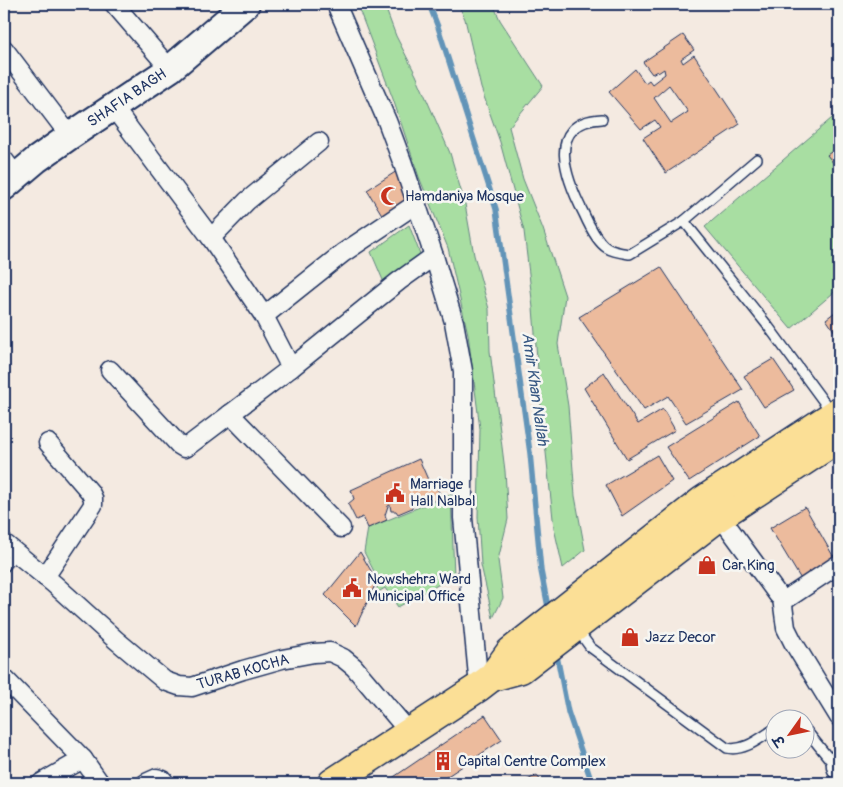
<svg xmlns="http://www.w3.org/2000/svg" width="843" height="787" font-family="Pangolin,'Playpen Sans Deva',sans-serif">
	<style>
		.green { fill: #a8dea2; stroke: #628680 }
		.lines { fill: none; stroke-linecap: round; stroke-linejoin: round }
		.stream { stroke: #6294b8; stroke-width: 5.5 }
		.building { fill: #ecbb9d; stroke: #1b2f5e; fill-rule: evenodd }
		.lane-casing { stroke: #1b2f5e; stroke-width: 12 }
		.street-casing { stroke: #1b2f5e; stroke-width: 21 }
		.secondary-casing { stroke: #1b2f5e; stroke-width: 30 }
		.highway-casing { stroke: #1b2f5e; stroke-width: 31 }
		.lane { stroke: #f6f6f2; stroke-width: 9 }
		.street { stroke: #f6f6f2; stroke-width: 18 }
		.secondary { stroke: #f6f6f2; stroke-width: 26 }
		.highway { stroke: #fbdf96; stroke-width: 28 }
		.labels { text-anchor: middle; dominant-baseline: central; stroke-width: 5; stroke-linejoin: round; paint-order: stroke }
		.street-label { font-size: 15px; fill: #1b2f5e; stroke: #f6f6f2 }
		.poi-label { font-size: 15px; fill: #1b2f5e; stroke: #f6f6f2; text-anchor: start }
		.water-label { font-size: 16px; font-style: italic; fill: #395984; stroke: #f6f6f2 }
	</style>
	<rect width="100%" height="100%" fill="#f4eae1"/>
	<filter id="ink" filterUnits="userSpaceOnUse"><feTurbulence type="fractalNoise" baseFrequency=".02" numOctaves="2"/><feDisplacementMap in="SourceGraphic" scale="10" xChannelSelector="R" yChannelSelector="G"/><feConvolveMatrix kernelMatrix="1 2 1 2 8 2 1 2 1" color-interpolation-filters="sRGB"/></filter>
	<g filter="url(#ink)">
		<g class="green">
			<polygon points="357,4 384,4 396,36 416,75 450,153 465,204 474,255 489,309 490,351 505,471 508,519 498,560 503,598 493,618 481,565 478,517 480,429 468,334 448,248 419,177 393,99"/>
			<polygon points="458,4 493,4 500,20 543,86 509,127 523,179 543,229 565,296 558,344 568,406 575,496 585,550 563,568 554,528 540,396 533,308 524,231 500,142 481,88 465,19"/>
			<polygon points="839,112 839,288 791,329 705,227"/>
			<polygon points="409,225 422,259 385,285 371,252"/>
			<polygon points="451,494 454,576 398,607 385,588 375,594 379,581 364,552 368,528"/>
		</g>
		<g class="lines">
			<g class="stream">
				<polyline points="429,4 438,27 496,209 530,453 541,571 549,612"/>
				<polyline points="556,651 568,712 592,783"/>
			</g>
		</g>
		<g class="building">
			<path d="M683 35 694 50 681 59 683 63 694 55 740 124 666 173 643 138 660 127 655 120 641 129 609 92 635 69 645 83 649 80 652 84 665 74 664 69 658 73 657 71 652 74 643 62ZM669 85 688 112 671 123 654 98Z"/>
			<polygon points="839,146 839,168 838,169 827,155"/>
			<polygon points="397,171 411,201 384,218 367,190"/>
			<polygon points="661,267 743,390 686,423 668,396 644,410 579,317"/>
			<polygon points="839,309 839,338 826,319"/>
			<polygon points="773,359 794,390 764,407 744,376"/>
			<polygon points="604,372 638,424 663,409 675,430 627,459 584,388"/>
			<polygon points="739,402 760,436 689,481 666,447"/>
			<polygon points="657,455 672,481 622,516 606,485"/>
			<polygon points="419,459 429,482 435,482 441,498 423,505 422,503 418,503 416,496 411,497 412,508 398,514 396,511 391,511 390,505 388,506 385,515 387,520 368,528 363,517 356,520 348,504 354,499 351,490"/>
			<polygon points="805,507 836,561 802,581 770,528"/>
			<polygon points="360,552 377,581 356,626 325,595"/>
			<polygon points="485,715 502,740 437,783 385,783"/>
			<polygon points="537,775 542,783 522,783"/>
		</g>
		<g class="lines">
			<g class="lane-casing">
				<g id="lane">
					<path d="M602 119C543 122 567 181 584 214 588 223 598 243 607 248 613 252 623 253 630 254L684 221 768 326 832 413"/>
					<polyline points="684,221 757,159"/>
					<polyline points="4,567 16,553"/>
					<path d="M577 629 590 647 727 748C745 752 761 737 776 728"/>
					<polyline points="792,720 795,720"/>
					<polyline points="806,730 835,766"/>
				</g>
			</g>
			<g class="street-casing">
				<g id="street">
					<polyline points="114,4 170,69"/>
					<polyline points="336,4 387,121 403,164 434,256 454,322 463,371 463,518 479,687"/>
					<polyline points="4,49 70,136"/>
					<polyline points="113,107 211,238 264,316 291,368"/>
					<polyline points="4,160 16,176"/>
					<polyline points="211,238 247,201 319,142"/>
					<polyline points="264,316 343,253 416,204"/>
					<polyline points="110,370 179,445 184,448 188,446 291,368 399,281 434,256"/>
					<polyline points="230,414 341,528"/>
					<polyline points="713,510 720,516 778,595 782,598 788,598 839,564"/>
					<polyline points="4,543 54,584 116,640 165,681 179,686 192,687 243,670 282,659 314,653 330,652 343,658 354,667 409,732"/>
					<polyline points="45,577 93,505 93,498 90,492 48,443"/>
					<polyline points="782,598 786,628 793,642 839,717"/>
					<polyline points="4,678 83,759 100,783"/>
					<path d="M839 757C834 763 835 767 839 773"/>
					<polyline points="41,783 83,759"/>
					<polyline points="146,783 157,778 163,780 165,783"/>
				</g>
			</g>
			<g class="secondary-casing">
				<polyline id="secondary" points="4,187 36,160 70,136 170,69 246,4"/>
			</g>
			<g class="highway-casing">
				<g id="highway">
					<polyline points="492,677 521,669 720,516 839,438"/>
					<polyline points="332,783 479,687 492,677 510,652 702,501 839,411"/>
				</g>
			</g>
			<use href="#lane" class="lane"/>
			<use href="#street" class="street"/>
			<use href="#secondary" class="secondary"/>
			<use href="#highway" class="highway"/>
		</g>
	</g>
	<defs>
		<g id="mosque-bare" transform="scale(1.5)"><path d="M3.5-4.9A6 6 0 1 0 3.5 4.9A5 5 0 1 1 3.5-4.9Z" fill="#c8321e" stroke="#f6f6f2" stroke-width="2.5" paint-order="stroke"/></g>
		<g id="civic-bare" transform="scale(1.5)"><path d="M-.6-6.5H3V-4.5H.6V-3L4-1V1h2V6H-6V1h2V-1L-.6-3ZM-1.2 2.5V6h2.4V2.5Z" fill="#c8321e" stroke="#f6f6f2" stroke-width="2.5" paint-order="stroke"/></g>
		<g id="shop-bare" transform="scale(1.5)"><path d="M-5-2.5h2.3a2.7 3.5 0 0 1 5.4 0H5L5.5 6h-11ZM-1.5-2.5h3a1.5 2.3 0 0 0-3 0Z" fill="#c8321e" stroke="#f6f6f2" stroke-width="2.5" paint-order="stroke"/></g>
		<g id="building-bare" transform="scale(1.5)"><path d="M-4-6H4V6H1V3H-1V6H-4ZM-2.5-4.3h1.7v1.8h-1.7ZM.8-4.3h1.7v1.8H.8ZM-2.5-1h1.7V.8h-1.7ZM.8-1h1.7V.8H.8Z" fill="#c8321e" stroke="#f6f6f2" stroke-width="2.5" paint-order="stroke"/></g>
	</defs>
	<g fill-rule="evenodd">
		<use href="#mosque-bare" x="390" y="196"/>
		<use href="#civic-bare" x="395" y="493"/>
		<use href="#shop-bare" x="707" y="565"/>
		<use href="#civic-bare" x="352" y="588"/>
		<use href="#shop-bare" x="630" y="637"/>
		<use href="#building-bare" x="443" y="761"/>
	</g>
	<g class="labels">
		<g class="street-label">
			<text transform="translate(127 98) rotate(-34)">SHAFIA BAGH</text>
			<text transform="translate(243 672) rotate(-16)">TURAB KOCHA</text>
		</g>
		<g class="poi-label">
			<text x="405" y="196">Hamdaniya Mosque</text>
			<text x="410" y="484">Marriage<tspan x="410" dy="17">Hall Nalbal</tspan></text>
			<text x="722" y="565">Car King</text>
			<text x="367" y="579">Nowshehra Ward<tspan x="367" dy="17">Municipal Office</tspan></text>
			<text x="645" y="637">Jazz Decor</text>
			<text x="458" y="761">Capital Centre Complex</text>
		</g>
		<g class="water-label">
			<text transform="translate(535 389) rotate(82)">Amir Khan Nallah</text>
		</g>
	</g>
	<rect width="843" height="787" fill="none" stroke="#f6f6f2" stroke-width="20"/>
	<rect x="10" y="10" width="823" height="767" fill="none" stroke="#1b2f5e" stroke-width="2" filter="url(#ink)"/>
	<g transform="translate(790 734) rotate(237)"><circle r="24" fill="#f6f6f2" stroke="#9ea6b7"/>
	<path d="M0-4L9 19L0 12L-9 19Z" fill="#c8321e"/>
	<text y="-8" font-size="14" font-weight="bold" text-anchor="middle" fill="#1b2f5e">उ</text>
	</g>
</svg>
